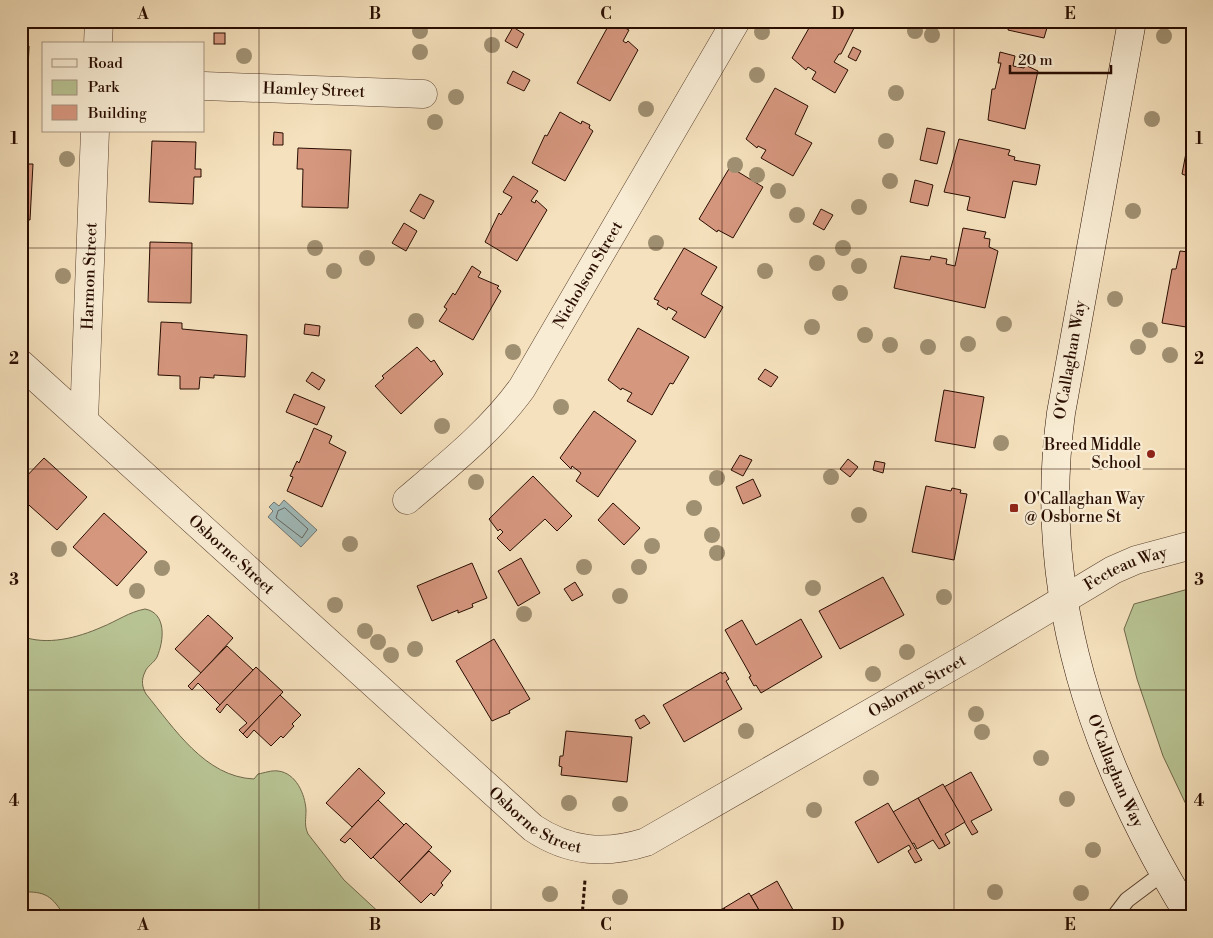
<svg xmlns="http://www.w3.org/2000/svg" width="1213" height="938" font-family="'Libre Bodoni',serif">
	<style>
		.green { fill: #b8c393; stroke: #70684a }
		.water { fill: #a0bbbb; stroke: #707571 }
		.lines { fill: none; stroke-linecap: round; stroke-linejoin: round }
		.shore { stroke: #64645e; stroke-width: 1 }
		.building { fill: #d6977f; stroke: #290d01 }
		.lane-casing { stroke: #5c4230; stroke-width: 17 }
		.street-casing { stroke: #5c4230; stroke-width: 29 }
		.secondary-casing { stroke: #290d01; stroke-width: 29 }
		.path { stroke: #290d01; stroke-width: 3; stroke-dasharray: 4 2.5; stroke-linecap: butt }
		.lane { stroke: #f8ecd4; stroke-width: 15 }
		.street { stroke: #f8ecd4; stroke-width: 28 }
		.secondary { stroke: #f8ecd4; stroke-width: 28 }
		.tree { fill: #a09072 }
		.grid { fill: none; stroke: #290d01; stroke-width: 1; stroke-opacity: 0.55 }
		.poi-dot { fill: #8f2418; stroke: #f8ecd4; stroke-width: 2 }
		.labels { text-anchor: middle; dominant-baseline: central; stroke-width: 4.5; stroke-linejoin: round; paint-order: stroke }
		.street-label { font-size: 16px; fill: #290d01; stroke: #f8ecd4 }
		.poi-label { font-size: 16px; fill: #290d01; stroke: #f8ecd4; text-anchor: end }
		.neatline { fill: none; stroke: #290d01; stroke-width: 2 }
		.grid-label { font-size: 16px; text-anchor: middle; font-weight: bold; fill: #290d01 }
	</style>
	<rect width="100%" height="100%" fill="#f5e1bd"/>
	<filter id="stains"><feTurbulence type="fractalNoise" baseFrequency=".004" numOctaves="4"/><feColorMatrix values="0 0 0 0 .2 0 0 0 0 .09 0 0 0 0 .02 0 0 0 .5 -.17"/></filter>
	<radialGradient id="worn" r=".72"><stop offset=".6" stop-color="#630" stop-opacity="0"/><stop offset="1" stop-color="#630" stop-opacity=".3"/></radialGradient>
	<g class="green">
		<polygon points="1192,588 1192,817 1163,756 1137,679 1124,629 1134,604"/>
		<path d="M145 609C167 613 164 641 157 657 154 663 147 666 145 672 141 680 142 687 146 694 174 728 205 777 254 779L258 774C264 773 272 770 278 771 296 773 305 794 306 810 306 820 304 825 308 834L344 880 384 917H65C52 896 46 891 21 892V636C47 646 77 638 102 627 117 621 129 612 145 609Z"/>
	</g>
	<polygon class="water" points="284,500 317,530 301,547 268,517 273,511 269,507 274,502 279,506"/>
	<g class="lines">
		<polygon class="shore" points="285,508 308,529 302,538 276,518 278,511"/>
	</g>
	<g class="building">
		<polygon points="328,21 381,21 381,24"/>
		<polygon points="611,21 629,30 623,41 626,43 628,41 638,50 610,101 577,83"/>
		<polygon points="813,21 846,21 855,26 841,54 839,54 834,62 848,70 835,93 812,79 816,72 808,67 806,70 792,58"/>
		<polygon points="1010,21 1049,21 1044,38 1008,30"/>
		<polygon points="513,27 524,34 517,48 505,41"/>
		<rect x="214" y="33" width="11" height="11"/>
		<polygon points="21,46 29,46 26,116 21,116"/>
		<polygon points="853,47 861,51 856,61 848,57"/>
		<polygon points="1000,52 1015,56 1013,66 1024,68 1025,65 1038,71 1025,129 988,120 992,89 995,89 1001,63 998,63"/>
		<polygon points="513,71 530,80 524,91 507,83"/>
		<polygon points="775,88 808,106 795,134 812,143 793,176 761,158 766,150 758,146 757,148 746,139"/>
		<polygon points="560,112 581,124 582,121 590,125 589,128 593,131 565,181 532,163 545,135 547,136"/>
		<polygon points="1192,121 1192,178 1182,174"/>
		<polygon points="927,128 945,132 937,164 920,160"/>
		<polygon points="274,132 283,133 283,145 273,145"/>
		<polygon points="959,139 1010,150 1008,155 1015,157 1014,160 1040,165 1036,185 1013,181 1005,218 967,210 970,197 944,192"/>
		<polygon points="152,141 196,142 195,169 201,169 201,177 194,177 193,204 149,202"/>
		<polygon points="298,148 351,150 348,208 302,207 303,169 297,169"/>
		<polygon points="21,164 33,164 30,220 21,219"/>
		<polygon points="730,167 763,187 733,238 718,230 717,232 699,219"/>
		<polygon points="513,176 538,191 531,201 535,203 536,200 547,210 517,261 485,242 499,213 501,215 512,197 503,192"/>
		<polygon points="915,180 933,185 928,206 910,202"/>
		<polygon points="420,194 434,201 424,219 410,211"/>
		<polygon points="821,209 833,215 824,230 813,224"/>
		<polygon points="404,223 417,231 406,251 392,243"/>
		<polygon points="963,228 986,232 984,238 990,239 989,247 998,251 985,308 894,288 901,256 930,260 931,256 947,259 946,264 955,266"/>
		<polygon points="150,242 192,243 191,303 148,302"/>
		<polygon points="684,248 717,267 701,294 723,307 705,338 672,319 677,312 668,307 667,310 657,304 659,301 654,299"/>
		<polygon points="1190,250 1192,251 1192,328 1162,323 1172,269 1176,269 1180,251 1189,252"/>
		<polygon points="472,266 481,272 478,277 499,286 497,288 501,291 473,340 439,321 447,309 444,307 453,293 455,295"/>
		<polygon points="161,322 182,323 182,329 247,335 245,377 214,375 214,378 200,377 199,389 180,389 180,376 158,375"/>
		<polygon points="305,324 320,326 319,336 304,334"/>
		<polygon points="638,328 689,357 673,384 670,383 652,415 627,401 632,393 622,388 621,390 608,380"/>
		<polygon points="417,347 431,362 434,360 443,374 401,414 375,386 384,378 382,376"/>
		<polygon points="765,369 778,377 771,387 758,379"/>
		<polygon points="312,372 325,380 319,390 306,381"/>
		<polygon points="944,390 984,397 975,448 935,441"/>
		<polygon points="294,394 325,407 317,425 286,412"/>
		<polygon points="594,411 636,441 598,497 576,481 581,473 572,466 571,469 560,458"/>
		<polygon points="314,428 332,436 329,443 346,452 322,507 287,491 293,477 290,476 297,461 299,463"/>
		<polygon points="740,455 752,460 743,476 731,470"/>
		<polygon points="44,458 87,497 57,530 21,498 21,482"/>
		<polygon points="848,459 858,467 850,477 840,469"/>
		<polygon points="875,461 885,463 883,473 873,470"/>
		<polygon points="533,476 572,516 557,531 545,519 510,551 497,538 503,532 500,529 498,531 489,519"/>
		<polygon points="753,479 761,496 743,504 736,487"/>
		<polygon points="926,486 951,491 952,488 961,490 960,493 967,494 954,560 912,552"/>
		<polygon points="613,503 640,528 624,545 598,520"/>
		<polygon points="104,513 147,552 117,586 73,547"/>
		<polygon points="521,558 540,593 518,606 498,571"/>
		<polygon points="472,563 487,598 472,604 473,607 458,613 458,610 432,621 417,586"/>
		<polygon points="883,577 904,615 840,649 819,611"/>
		<polygon points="575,582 583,595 572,601 564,589"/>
		<polygon points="208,615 233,638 201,673 175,649"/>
		<polygon points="801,619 822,657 761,693 756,685 754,686 749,677 751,676 725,630 742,620 756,645"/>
		<polygon points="494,639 530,699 509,711 510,713 492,721 456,661"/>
		<polygon points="227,646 253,670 220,705 198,683 192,690 188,686"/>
		<polygon points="256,667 283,692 243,734 239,730 247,723 227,704 220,713 216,709"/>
		<polygon points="721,672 722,674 725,672 729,679 726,681 742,709 684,742 663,705"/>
		<polygon points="280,695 301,715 292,724 294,726 283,738 281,736 271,746 254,730 247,738 243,734"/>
		<polygon points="644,715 650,723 640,729 635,720"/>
		<polygon points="566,731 632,737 627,782 561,775 562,767 559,766 560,756 563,756"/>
		<polygon points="359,768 385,793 352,827 326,803"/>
		<polygon points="971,772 992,810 971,821 978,832 972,835 944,787"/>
		<polygon points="943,784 965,822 945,834 950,843 945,846 918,798"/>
		<polygon points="918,798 945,846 939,849 933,840 917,849 914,843 911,844 893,812"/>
		<polygon points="378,800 404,825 371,859 350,838 345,843 340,840"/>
		<polygon points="888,803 922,860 915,863 908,851 911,849 909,845 878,863 855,822"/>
		<polygon points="406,823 432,847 399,882 373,857"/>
		<polygon points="429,851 451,871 441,883 443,885 434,896 431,893 421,903 399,882"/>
		<polygon points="777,881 797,917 763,917 751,896"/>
		<polygon points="749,893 763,917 729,917 724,908"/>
		<polygon points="724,908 729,917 707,917"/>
	</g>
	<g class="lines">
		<g class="lane-casing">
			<polyline id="lane" points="1114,917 1127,900 1163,873"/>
		</g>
		<g class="street-casing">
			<g id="street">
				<polyline points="98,44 99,21"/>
				<path id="s1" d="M204 86 423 94"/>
				<path id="s2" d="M21 364 533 828C569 852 605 855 646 842L973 654 1113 570 1136 560 1192 545"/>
				<path id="s3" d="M84 420 95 131"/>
				<path id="s4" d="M407 500C448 465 491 431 522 388L736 21"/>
			</g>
		</g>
		<g class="secondary-casing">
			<g id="secondary">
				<path id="s5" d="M1132 21 1061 413C1036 596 1095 763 1190 917"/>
			</g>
		</g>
		<polyline class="path" points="582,917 585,880"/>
		<use href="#lane" class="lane"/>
		<use href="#street" class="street"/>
		<use href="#secondary" class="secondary"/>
	</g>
	<g class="tree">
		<circle cx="420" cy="31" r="8"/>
		<circle cx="915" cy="31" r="8"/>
		<circle cx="762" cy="32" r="8"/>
		<circle cx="932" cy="35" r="8"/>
		<circle cx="1164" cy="36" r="8"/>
		<circle cx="492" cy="45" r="8"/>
		<circle cx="420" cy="52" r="8"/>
		<circle cx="244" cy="56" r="8"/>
		<circle cx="757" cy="75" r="8"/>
		<circle cx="896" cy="93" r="8"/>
		<circle cx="456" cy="97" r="8"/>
		<circle cx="646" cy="109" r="8"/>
		<circle cx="1152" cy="119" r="8"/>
		<circle cx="435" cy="122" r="8"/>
		<circle cx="886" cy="141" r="8"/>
		<circle cx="67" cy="159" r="8"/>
		<circle cx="735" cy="165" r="8"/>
		<circle cx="757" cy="175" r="8"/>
		<circle cx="890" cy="181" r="8"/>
		<circle cx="778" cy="191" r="8"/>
		<circle cx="859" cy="207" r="8"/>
		<circle cx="1133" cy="211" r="8"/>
		<circle cx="797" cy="215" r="8"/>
		<circle cx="656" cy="243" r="8"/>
		<circle cx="315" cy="248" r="8"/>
		<circle cx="843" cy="248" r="8"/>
		<circle cx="367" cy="258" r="8"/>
		<circle cx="817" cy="263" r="8"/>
		<circle cx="859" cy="266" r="8"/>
		<circle cx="334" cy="271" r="8"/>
		<circle cx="765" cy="271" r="8"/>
		<circle cx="63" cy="276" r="8"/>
		<circle cx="840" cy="293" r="8"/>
		<circle cx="1115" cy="299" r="8"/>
		<circle cx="416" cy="321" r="8"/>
		<circle cx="1004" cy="324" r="8"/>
		<circle cx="812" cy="327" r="8"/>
		<circle cx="1150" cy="330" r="8"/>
		<circle cx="865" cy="335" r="8"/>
		<circle cx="968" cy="344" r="8"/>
		<circle cx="890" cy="345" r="8"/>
		<circle cx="928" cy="347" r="8"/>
		<circle cx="1138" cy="347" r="8"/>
		<circle cx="513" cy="352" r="8"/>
		<circle cx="1170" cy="355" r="8"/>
		<circle cx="561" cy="407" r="8"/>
		<circle cx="442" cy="426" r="8"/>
		<circle cx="1001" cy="443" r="8"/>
		<circle cx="831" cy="477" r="8"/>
		<circle cx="717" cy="478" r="8"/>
		<circle cx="476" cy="482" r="8"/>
		<circle cx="694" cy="508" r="8"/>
		<circle cx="859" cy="515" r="8"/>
		<circle cx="712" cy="535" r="8"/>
		<circle cx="350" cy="544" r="8"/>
		<circle cx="652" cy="546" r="8"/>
		<circle cx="59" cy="549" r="8"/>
		<circle cx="717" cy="553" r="8"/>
		<circle cx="584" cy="567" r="8"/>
		<circle cx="639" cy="567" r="8"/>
		<circle cx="162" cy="568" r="8"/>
		<circle cx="813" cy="588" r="8"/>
		<circle cx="137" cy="591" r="8"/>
		<circle cx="620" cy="596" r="8"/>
		<circle cx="944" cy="597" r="8"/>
		<circle cx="335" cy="605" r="8"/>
		<circle cx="524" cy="614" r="8"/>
		<circle cx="365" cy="631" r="8"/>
		<circle cx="378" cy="642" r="8"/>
		<circle cx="415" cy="649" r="8"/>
		<circle cx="907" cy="652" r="8"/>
		<circle cx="391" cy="655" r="8"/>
		<circle cx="873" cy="674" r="8"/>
		<circle cx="976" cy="714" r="8"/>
		<circle cx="746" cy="731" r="8"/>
		<circle cx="982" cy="732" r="8"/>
		<circle cx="1041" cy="758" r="8"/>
		<circle cx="871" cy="778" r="8"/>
		<circle cx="1067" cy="799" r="8"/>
		<circle cx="569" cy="803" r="8"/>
		<circle cx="620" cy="804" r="8"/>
		<circle cx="814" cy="810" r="8"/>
		<circle cx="1093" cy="850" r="8"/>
		<circle cx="995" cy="892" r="8"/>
		<circle cx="1081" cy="893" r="8"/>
		<circle cx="550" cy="894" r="8"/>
		<circle cx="620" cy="897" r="8"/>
	</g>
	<path class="grid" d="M259 21V917M491 21V917M722 21V917M954 21V917M21 248H1192M21 469H1192M21 690H1192"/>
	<g class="poi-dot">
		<circle cx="1151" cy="454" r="5"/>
		<rect x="1009" y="503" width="10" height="10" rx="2.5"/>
	</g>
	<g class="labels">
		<g class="street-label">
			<text stroke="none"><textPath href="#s1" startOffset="110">Hamley Street</textPath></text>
			<text stroke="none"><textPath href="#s4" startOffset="292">Nicholson Street</textPath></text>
			<text stroke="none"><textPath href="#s3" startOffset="144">Harmon Street</textPath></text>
			<text transform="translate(1070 360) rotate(-80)">O'Callaghan Way</text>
			<text stroke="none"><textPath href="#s2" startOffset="284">Osborne Street</textPath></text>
			<text stroke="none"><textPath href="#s2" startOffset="1362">Fecteau Way</textPath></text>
			<text stroke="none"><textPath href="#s2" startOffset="1122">Osborne Street</textPath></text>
			<text stroke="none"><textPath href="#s5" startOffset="765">O'Callaghan Way</textPath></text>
			<text stroke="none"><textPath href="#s2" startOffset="689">Osborne Street</textPath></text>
		</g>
		<g class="poi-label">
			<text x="1141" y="445">Breed Middle<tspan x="1141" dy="18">School</tspan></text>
			<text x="1024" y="499" text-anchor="start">O'Callaghan Way<tspan x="1024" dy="18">@ Osborne St</tspan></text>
		</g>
	</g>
	<rect width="1213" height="938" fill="none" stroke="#f5e1bd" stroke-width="55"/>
	<rect x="42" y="42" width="162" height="90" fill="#f8ecd4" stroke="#a59380"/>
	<rect x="52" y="59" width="25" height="8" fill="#f8ecd4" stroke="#a59380"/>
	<text x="88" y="68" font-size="15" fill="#290d01">Road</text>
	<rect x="52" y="80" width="25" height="15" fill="#b8c393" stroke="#a59380"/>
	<text x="88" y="92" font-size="15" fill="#290d01">Park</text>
	<rect x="52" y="105" width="25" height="15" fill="#d6977f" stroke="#a59380"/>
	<text x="88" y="118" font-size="15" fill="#290d01">Building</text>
	<path d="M1010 65v8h101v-8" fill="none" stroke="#290d01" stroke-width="2.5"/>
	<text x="1018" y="65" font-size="15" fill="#290d01" stroke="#f8ecd4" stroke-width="4" paint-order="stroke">20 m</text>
	<rect x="28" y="28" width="1158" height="882" class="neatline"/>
	<g class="grid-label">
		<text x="143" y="19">A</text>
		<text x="375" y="19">B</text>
		<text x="606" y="19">C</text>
		<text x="838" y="19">D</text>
		<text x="1070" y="19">E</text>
		<text x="14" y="144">1</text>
		<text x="1199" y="144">1</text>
		<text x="14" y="364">2</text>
		<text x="1199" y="364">2</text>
		<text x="14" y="585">3</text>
		<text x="1199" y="585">3</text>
		<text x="14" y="806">4</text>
		<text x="1199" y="806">4</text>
		<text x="143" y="930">A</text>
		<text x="375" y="930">B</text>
		<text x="606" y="930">C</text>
		<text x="838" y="930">D</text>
		<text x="1070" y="930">E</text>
	</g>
	<rect width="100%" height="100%" filter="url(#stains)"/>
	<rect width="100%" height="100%" fill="url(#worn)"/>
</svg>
